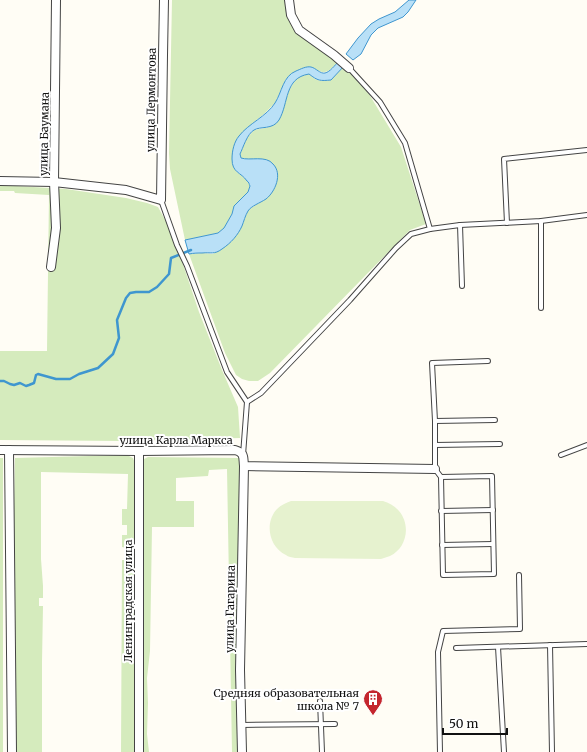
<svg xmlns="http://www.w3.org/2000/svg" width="587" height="752" font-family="Merriweather,serif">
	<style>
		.green { fill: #d5ebbd }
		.pitch { fill: #e6f2cf }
		.water { fill: #b9e0f7; stroke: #3f96cf }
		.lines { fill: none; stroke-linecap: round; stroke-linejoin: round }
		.stream { stroke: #3f96cf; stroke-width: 2.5 }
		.lane-casing { stroke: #444; stroke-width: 6 }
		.street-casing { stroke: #444; stroke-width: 10 }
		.lane { stroke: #fff; stroke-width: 4 }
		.street { stroke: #fff; stroke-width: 8 }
		.labels { text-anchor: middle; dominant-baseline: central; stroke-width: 4; stroke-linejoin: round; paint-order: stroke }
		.street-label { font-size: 11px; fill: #111; stroke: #fff }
		.poi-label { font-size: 11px; fill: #111; stroke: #fff; text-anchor: end }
	</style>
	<rect width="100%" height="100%" fill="#fffdf5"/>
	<g class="green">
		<path d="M172 0H286V10L290 23 305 39 339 61C330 70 327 76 315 69L286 79 275 103 264 114 253 123 239 136 236 171 247 180 250 186 248 192 234 206 232 214 224 228 218 233 185 240 170 169 169 153Z"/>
		<path d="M344 66 369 94 401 147 426 224 410 230 270 373 258 381H249L242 379 236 375 225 353 189 254 203 253 213 254 242 226 248 210 257 204 259 159H246L241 158 240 154 247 138 254 130 270 127 282 112 289 90 296 79 303 75 309 74C317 82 320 81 331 80Z"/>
		<polygon points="0,185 66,189 126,198 147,203 158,207 173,234 199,312 222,370 238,407 240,438 122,441 0,440 0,351 47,351 49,195 15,193 14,191 0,191"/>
		<polygon points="127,455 133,458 136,466 134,752 121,752 122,560 126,560 127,548 122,547 122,535 127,535 127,525 122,525 122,509 127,509 128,474 41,472 41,559 43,586 43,598 39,598 39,606 43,606 42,662 42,752 16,752 16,664 13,559 15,458"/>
		<polygon points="148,457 239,458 242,752 232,752 227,469 209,470 208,476 176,478 176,501 194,501 194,527 152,527 150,651 147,678 148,703 147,734 149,752 142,752 141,684 143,573 142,462 144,459"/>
		<rect x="0" y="458" width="3" height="294"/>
	</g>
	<path class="pitch" d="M291 501H383C389 503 395 506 399 511 411 525 407 548 390 556 387 557 384 558 381 559L295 558C292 557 288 557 286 555 269 547 264 523 277 509 281 505 286 503 291 501Z"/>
	<g class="water">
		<polygon points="409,0 416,0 408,12 403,17 378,28 371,35 361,54 353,60 346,54 358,38 371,24 379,19 395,12"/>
		<path d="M339 61 344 66 331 80C320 81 318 81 309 74 284 78 289 103 279 120 273 130 260 126 254 130 247 134 243 148 240 154L241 158C250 161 266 155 273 164 283 174 275 192 266 199 260 203 251 206 248 211 245 216 244 221 242 226 238 235 231 243 222 249 214 255 211 252 202 253 198 253 194 253 189 254L185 240 218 233 224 228 232 214 234 206 248 192 250 186C249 184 249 182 247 181 241 172 232 173 232 159 232 151 234 142 239 136 248 124 267 116 275 103 282 92 283 76 296 71 301 69 306 66 311 67 316 68 320 74 325 73 330 72 335 65 339 61Z"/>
	</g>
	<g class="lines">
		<polyline class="stream" points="0,381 4,381 10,384 14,385 20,383 26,386 29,385 34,383 36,375 38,374 56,379 70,379 79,374 98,368 113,354 119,338 117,320 126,298 130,293 136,292 149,292 157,287 169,274 171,258 191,250"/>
		<g class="lane-casing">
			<g id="lane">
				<polyline points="349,68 380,102 405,143 430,229"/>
				<polyline points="161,200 177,245 187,266 227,372 247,402 243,455"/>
				<polyline points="507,223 504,159 587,150"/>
				<polyline points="460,225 462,286"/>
				<polyline points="541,308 541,221"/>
				<polyline points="247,402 261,393 350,300 396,248 411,234 430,229 460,225 541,221 587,215"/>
				<polyline points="435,421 495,420"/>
				<polyline points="435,445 500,444"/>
				<polyline points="561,455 587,445"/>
				<polyline points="441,477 492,476 494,574 443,575 441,477 435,469 435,421 432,363 488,361"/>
				<polyline points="441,511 493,510"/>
				<polyline points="442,545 493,544"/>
				<polyline points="550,645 552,752"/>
				<polyline points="498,647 504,752"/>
				<polyline points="456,648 587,644"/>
				<polyline points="320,701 322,752"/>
				<polyline points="241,725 335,724"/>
				<polyline points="440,752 438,652 443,631 520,629 519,575"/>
			</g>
		</g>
		<g class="street-casing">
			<g id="street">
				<polyline points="289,0 291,15 299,30 334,55 349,68"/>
				<polyline points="0,181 54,182 126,190 161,200 163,55 164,0"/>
				<polyline points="51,267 56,228 54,182 56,0"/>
				<path d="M0 450 139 451 235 450C245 453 243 457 244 466L435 469"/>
				<polyline points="9,450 12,752"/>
				<polyline points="139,451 139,752"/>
				<polyline points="242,752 240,670 244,466"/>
			</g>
		</g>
		<use href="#lane" class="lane"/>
		<use href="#street" class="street"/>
	</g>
	<defs>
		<g id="building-pin" transform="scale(1)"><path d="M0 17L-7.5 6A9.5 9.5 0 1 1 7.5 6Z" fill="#c4262e" stroke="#fff"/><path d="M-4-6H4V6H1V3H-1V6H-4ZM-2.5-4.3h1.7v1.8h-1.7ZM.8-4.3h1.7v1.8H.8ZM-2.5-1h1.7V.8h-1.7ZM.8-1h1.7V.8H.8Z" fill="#fff"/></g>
	</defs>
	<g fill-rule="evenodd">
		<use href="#building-pin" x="373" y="699"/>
	</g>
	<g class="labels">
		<g class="street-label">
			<text transform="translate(151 100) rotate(-89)">улица Лермонтова</text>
			<text transform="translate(44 134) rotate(-89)">улица Баумана</text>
			<text x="176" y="440">улица Карла Маркса</text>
			<text transform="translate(128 601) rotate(-90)">Ленинградская улица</text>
			<text transform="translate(230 609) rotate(-89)">улица Гагарина</text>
		</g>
		<g class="poi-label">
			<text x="359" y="693">Средняя образовательная<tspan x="359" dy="13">школа № 7</tspan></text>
		</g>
	</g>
	<path d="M443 728v6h64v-6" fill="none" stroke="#111111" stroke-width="2"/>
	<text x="449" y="728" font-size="12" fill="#111111" stroke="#ffffff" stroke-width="3" paint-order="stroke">50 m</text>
</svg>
